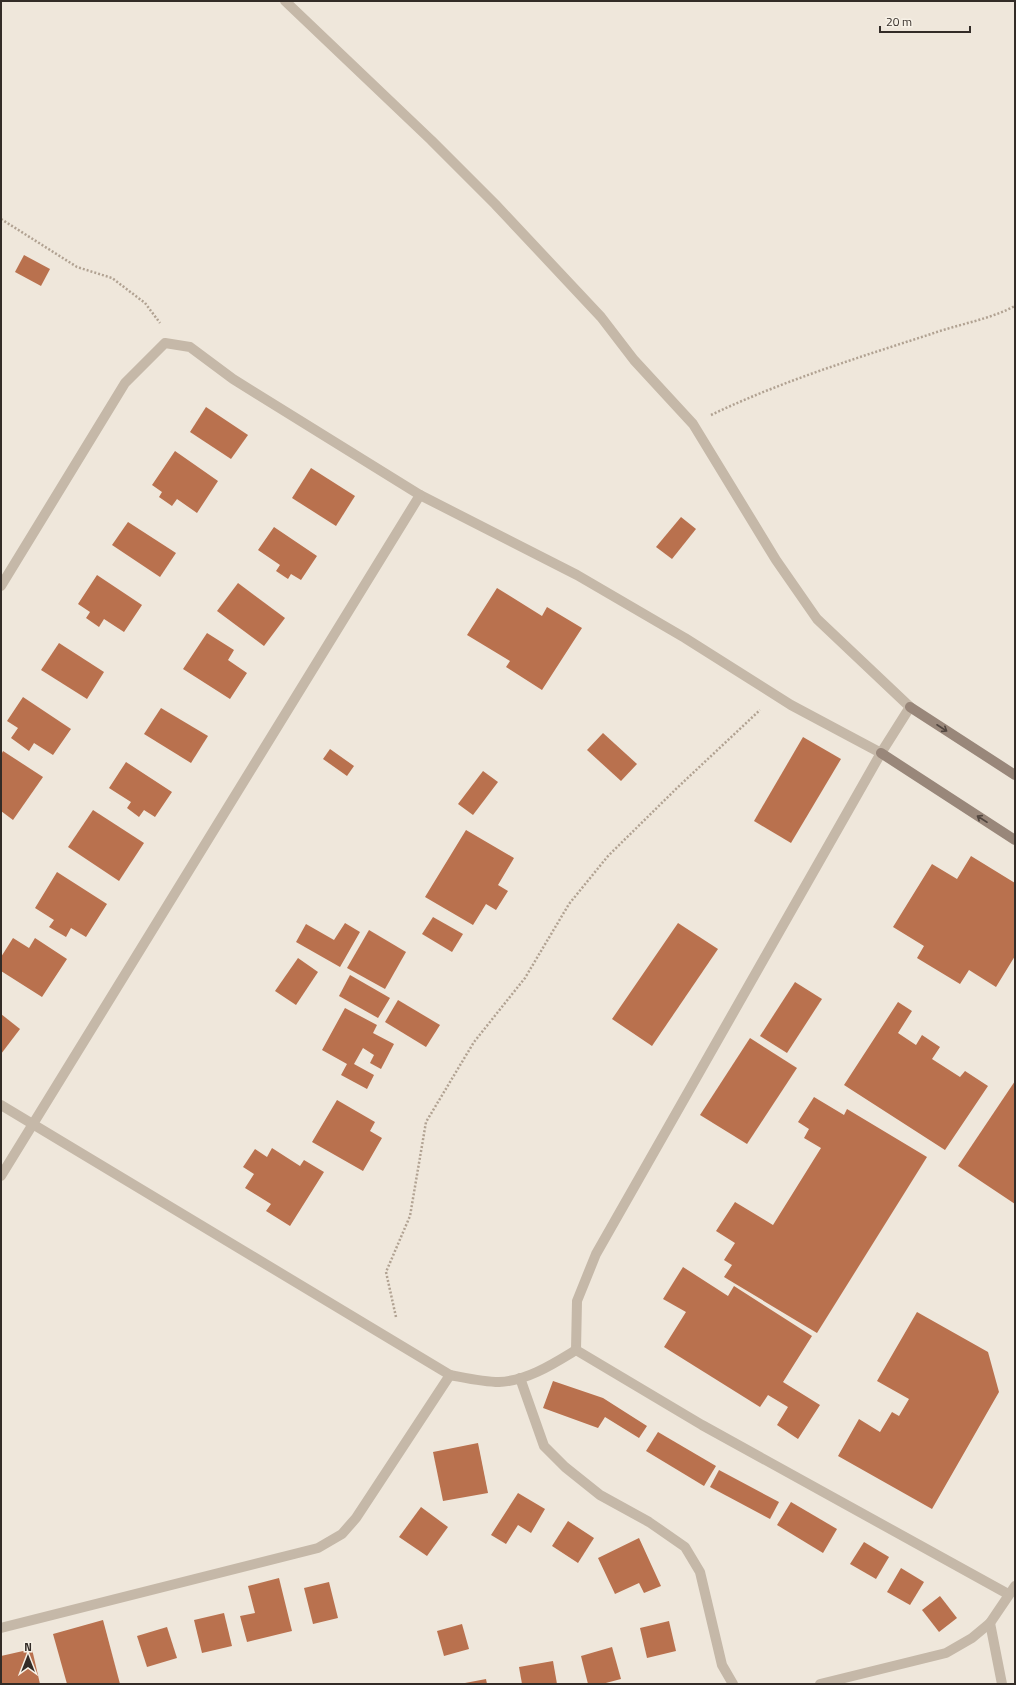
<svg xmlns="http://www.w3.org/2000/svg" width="1016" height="1685" font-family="'Titillium Web',sans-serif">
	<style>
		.building { fill: #b9714e }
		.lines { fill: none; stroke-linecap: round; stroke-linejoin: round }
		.path { stroke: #b1a292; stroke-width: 2.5; stroke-dasharray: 2 2; stroke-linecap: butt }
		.street { stroke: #c5b8a8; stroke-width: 10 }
		.secondary { stroke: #99877a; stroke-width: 10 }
		.oneway { stroke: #524740 }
	</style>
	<rect width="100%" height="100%" fill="#efe7db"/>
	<g class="building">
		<polygon points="24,255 50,269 41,286 15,272"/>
		<polygon points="206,407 248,435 231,459 190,432"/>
		<polygon points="175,451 218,481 197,513 177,499 172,506 159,497 162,492 152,485"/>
		<polygon points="311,468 355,496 336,526 292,498"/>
		<polygon points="681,517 696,529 672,559 656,547"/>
		<polygon points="128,522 176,553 160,577 112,545"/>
		<polygon points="274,527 317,556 301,580 291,574 288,579 276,571 280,565 258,550"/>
		<polygon points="97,575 142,605 124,632 104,619 99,627 86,618 90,612 78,604"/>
		<polygon points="238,583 285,618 264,646 217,611"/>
		<polygon points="497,588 542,616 547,607 582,628 542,690 506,667 510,661 467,635"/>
		<polygon points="207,633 234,650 228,660 247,673 230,699 183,669"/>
		<polygon points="59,643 104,672 87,699 41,670"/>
		<polygon points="23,697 71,729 53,755 34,743 29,751 11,738 18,728 7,721"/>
		<polygon points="161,708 208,736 191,763 144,734"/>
		<polygon points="603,733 637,764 621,781 587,750"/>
		<polygon points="803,737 841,759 791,843 754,821"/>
		<polygon points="330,749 354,766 347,776 323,759"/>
		<polygon points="3,751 43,777 13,820 1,811 1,755"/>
		<polygon points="126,762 172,792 155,817 144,810 139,817 127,808 131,802 109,788"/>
		<polygon points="483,771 498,782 473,815 458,804"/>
		<polygon points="93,810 144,843 119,881 68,847"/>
		<polygon points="466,830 514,858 498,885 508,891 496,910 486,904 473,925 425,897"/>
		<polygon points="971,856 1015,883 1015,956 996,987 969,970 960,984 917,958 924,946 893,927 932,864 957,879"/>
		<polygon points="57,872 107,904 86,937 71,928 66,937 49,927 54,920 35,908"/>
		<polygon points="433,917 463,934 452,952 422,934"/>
		<polygon points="345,923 360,932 340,967 296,942 306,924 334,940"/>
		<polygon points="678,923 718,949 652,1046 612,1019"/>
		<polygon points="369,930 406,952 385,989 347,968"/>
		<polygon points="13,938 29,948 35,938 67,959 42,997 1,971 1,957"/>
		<polygon points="298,958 318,972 296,1005 275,991"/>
		<polygon points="350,975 390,998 378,1018 339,996"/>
		<polygon points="795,982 822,999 787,1053 760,1036"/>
		<polygon points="398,1000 440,1025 426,1047 385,1022"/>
		<polygon points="898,1002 912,1011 898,1033 916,1045 922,1035 940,1047 932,1059 960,1077 965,1071 988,1086 945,1150 844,1085"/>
		<polygon points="345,1008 377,1025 373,1033 394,1044 381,1069 370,1063 374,1055 363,1048 354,1064 374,1075 367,1089 341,1075 347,1064 322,1050"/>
		<polygon points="1,1014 20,1029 1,1054"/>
		<polygon points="750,1038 797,1068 747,1144 700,1115"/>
		<polygon points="1015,1081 1015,1204 958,1166"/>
		<polygon points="814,1097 844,1115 847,1109 927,1157 817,1333 724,1277 732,1265 724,1260 735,1243 716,1231 735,1202 773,1225 821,1148 804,1138 809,1129 798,1122"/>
		<polygon points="337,1100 375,1122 370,1131 382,1138 363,1171 312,1142"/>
		<polygon points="272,1148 300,1166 304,1160 324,1172 290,1226 266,1211 271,1204 245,1188 254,1174 243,1167 255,1149 267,1157"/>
		<polygon points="683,1267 728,1296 734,1286 812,1336 783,1382 820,1405 798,1439 777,1425 788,1407 768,1395 760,1407 664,1347 686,1312 663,1299"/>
		<polygon points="917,1312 988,1352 999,1392 932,1509 838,1456 859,1419 880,1432 892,1412 899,1416 909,1399 877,1381"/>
		<polygon points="553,1381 603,1398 647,1426 639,1438 605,1417 598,1428 543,1408"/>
		<polygon points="658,1432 716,1466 704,1486 646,1451"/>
		<polygon points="478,1443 488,1493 443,1501 433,1452"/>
		<polygon points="719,1470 779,1502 770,1519 710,1487"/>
		<polygon points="518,1493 545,1509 531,1533 518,1525 506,1544 491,1535"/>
		<polygon points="791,1502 837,1529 823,1553 777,1525"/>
		<polygon points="421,1507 448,1527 427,1556 399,1537"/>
		<polygon points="568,1521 594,1538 578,1563 552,1546"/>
		<polygon points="639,1538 661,1586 644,1593 639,1583 615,1594 598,1558"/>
		<polygon points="864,1542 889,1557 876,1579 850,1564"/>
		<polygon points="901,1568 924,1582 910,1605 887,1592"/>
		<polygon points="279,1578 292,1631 247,1642 240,1616 255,1613 248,1586"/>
		<polygon points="329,1582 338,1618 313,1624 304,1588"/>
		<polygon points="940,1596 957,1618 939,1632 922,1610"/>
		<polygon points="224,1613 232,1646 202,1653 194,1620"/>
		<polygon points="103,1620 120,1684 67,1684 53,1634"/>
		<polygon points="669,1621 676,1651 647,1658 640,1628"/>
		<polygon points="462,1624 469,1649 444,1656 437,1631"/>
		<polygon points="167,1627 177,1658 147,1667 137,1636"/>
		<polygon points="612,1647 621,1679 602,1684 588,1684 581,1656"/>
		<polygon points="32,1649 40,1684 1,1684 1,1656"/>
		<polygon points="553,1661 557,1684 522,1684 519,1667"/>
		<polygon points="486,1679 487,1684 465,1684 465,1683"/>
	</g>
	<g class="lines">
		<g class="path">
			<polyline points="1,219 77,267 112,278 145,303 160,323"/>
			<path d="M711 415C782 381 857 358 931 334 959 324 988 320 1015 306"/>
			<polyline points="396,1317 386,1272 410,1216 426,1122 474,1042 525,978 569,904 608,856 677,788 760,710"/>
		</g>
		<g class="street">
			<polyline points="285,1 431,140 495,204 601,317 634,360 693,424 776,560 817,619 910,707 881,753 596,1254 577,1301 576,1350"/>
			<polyline points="1,586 125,383 165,343 190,347 233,379 420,495 577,575 685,638 791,705 881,753"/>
			<path d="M1 1105 450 1375C466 1378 483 1382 499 1382 527 1381 553 1364 576 1350"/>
			<polyline points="1,1176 420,495"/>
			<polyline points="576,1350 702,1425 1008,1594"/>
			<polyline points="520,1378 544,1446 565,1467 600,1495 649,1522 685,1547 700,1572 722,1665 733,1684"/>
			<polyline points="990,1623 1002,1684"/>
			<polyline points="1,1628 318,1548 342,1534 356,1518 450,1375"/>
			<polyline points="820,1684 946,1653 972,1638 990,1623 1015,1586"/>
		</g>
		<g class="secondary">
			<polyline points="910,707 1015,775"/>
			<polyline points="881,753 1015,840"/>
		</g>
	</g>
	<defs><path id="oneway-shaft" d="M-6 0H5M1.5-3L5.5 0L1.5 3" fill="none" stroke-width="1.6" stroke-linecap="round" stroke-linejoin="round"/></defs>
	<g class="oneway">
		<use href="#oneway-shaft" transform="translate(942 728) rotate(33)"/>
		<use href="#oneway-shaft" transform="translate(982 819) rotate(-147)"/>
	</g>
	<rect width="1016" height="1685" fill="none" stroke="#332c27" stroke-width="4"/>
	<g transform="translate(28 1657)" stroke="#f7f1e6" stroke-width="3" paint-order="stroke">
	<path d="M0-3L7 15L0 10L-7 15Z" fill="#332c27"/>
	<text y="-6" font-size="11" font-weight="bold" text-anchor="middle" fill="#332c27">N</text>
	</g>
	<path d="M880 26v6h90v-6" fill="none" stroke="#332c27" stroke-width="2"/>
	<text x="886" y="26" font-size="12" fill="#332c27" stroke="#f7f1e6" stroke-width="3" paint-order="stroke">20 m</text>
</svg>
